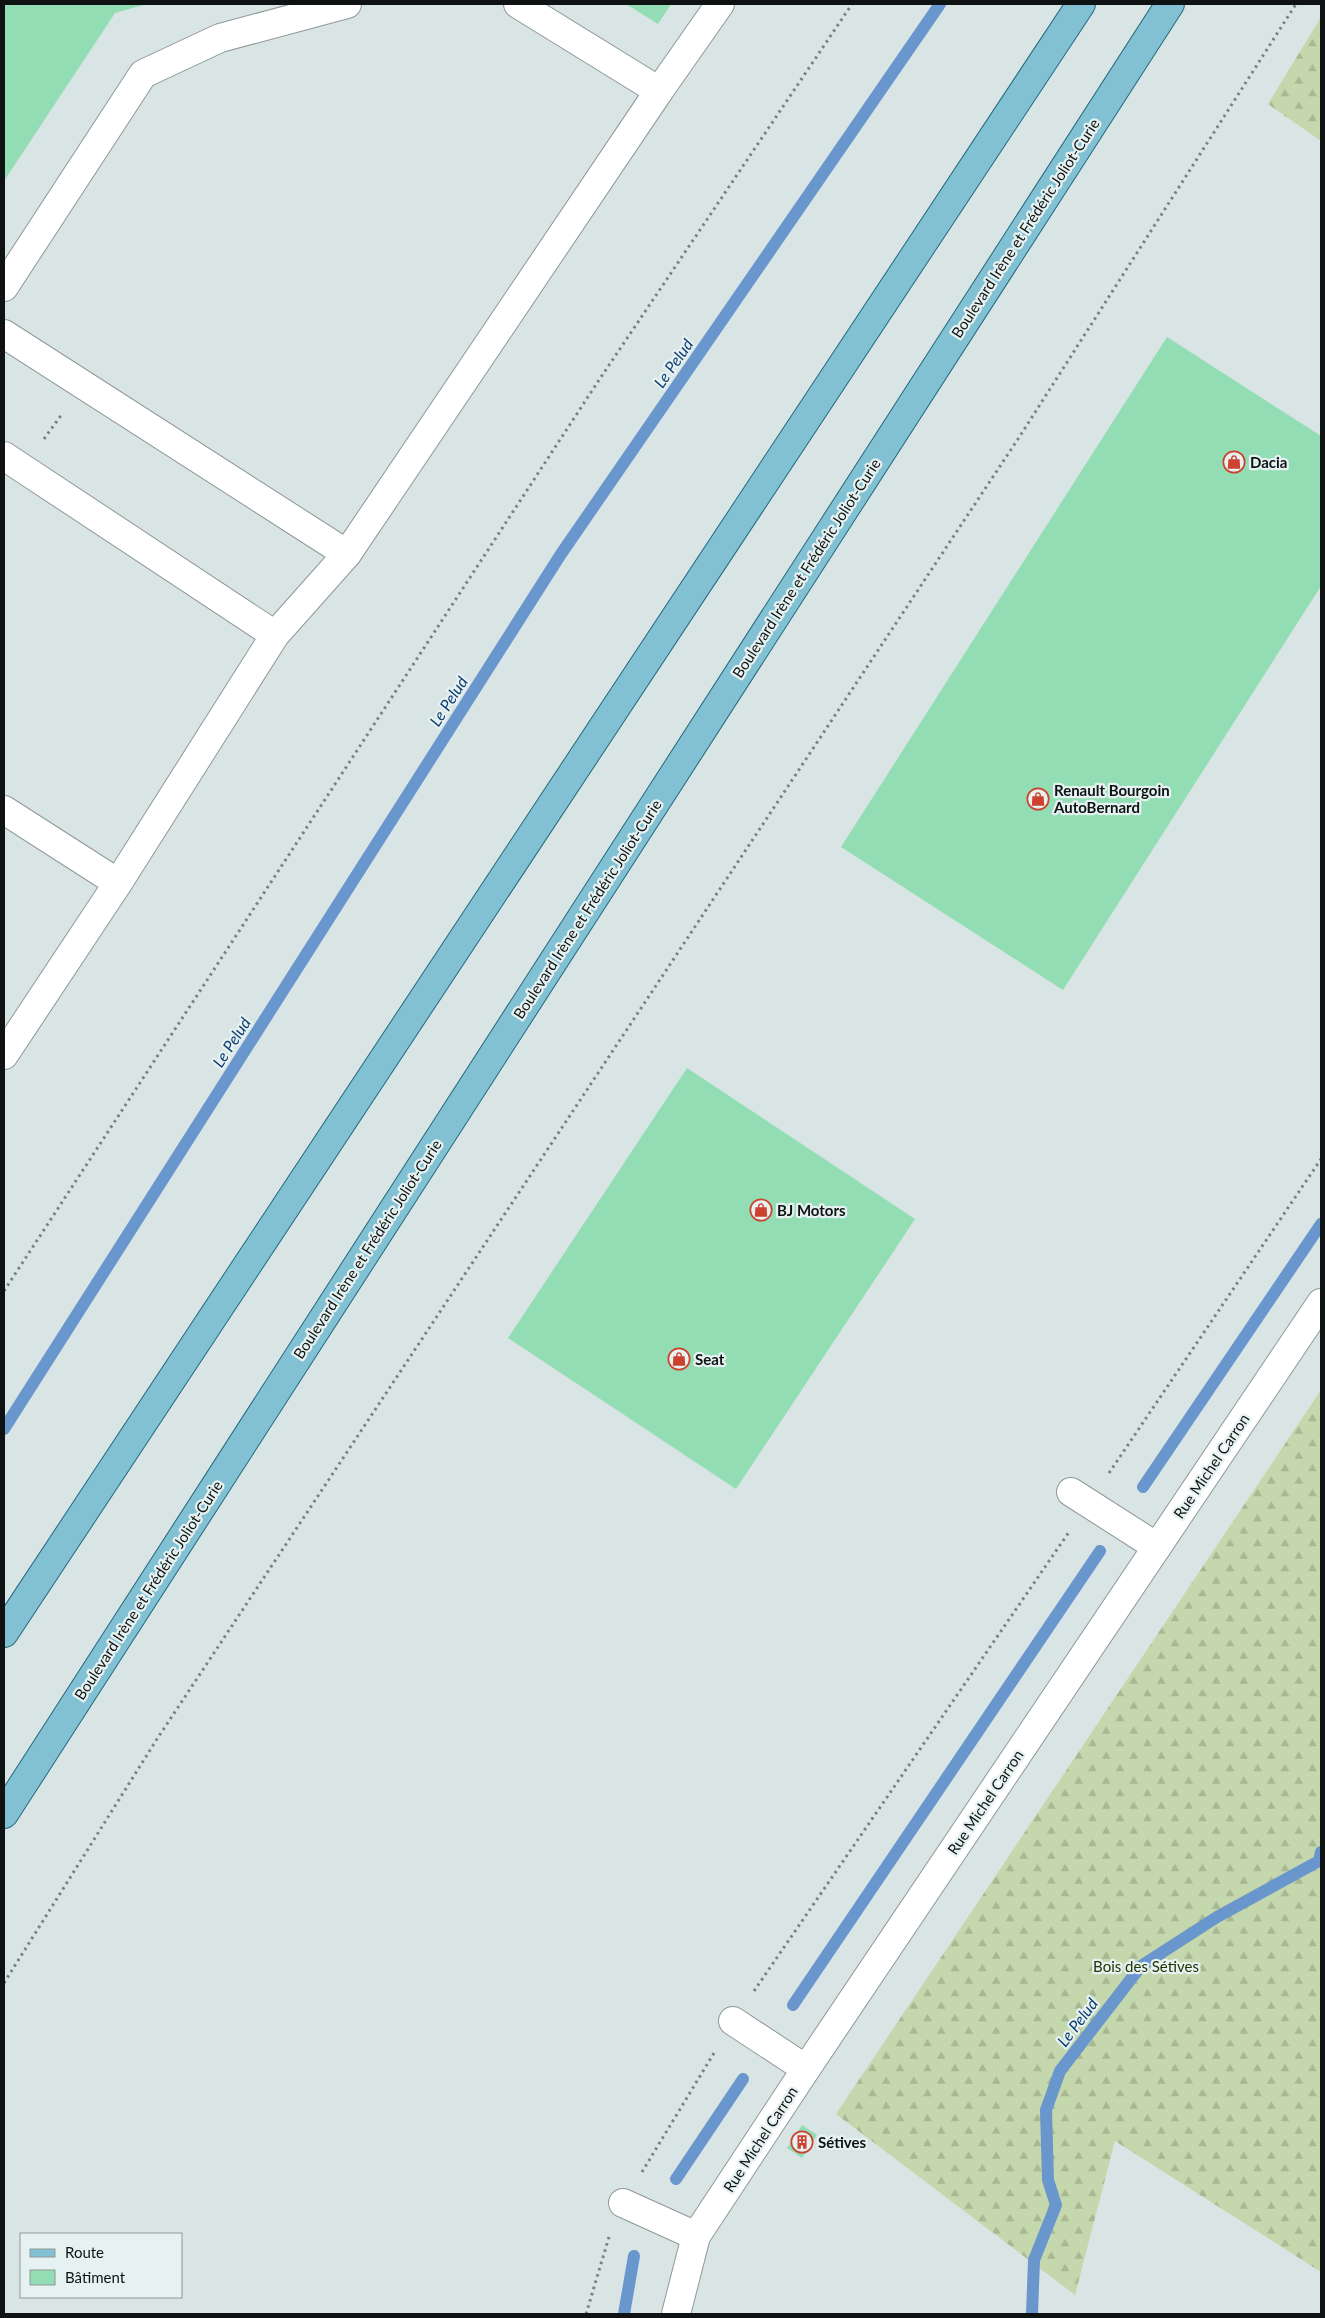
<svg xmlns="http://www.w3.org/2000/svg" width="1325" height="2318" font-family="Lato,sans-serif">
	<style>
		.forest { fill: url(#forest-firs) }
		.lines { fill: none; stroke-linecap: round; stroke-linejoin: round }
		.stream { stroke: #6a96ce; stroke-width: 12 }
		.building { fill: #92ddb3 }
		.minor-casing { stroke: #8e9897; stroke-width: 30 }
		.major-casing { stroke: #23687d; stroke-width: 30 }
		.path { stroke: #798281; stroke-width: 3; stroke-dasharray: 2.5 4; stroke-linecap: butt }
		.minor { stroke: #fff; stroke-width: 28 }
		.major { stroke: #82c1d4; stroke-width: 28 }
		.labels { text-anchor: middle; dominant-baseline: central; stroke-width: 4.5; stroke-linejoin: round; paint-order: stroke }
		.street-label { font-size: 15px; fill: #0e1212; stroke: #e6f2f1 }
		.poi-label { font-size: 15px; font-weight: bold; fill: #0e1212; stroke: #e6f2f1; text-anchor: start }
		.park-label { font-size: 15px; fill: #230; stroke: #e6f2f1 }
		.water-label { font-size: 16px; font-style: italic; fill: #103d71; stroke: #e6f2f1 }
	</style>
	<defs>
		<pattern id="forest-firs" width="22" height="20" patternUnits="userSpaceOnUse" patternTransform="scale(1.25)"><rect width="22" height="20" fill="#c5d7ac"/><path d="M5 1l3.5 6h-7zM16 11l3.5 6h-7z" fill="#a8b893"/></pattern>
	</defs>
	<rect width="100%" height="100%" fill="#d9e5e4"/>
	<g class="forest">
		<polygon points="1321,17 1321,141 1268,104"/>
		<polygon points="1321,1390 1321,2272 1115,2141 1075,2295 836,2114"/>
	</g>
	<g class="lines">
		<g class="stream">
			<polyline points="4,1429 561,554 940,4"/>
			<polyline points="1143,1487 1321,1224"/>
			<polyline points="793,2005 1100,1551"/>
			<polyline points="676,2179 743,2079"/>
			<polyline points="624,2314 634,2256"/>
			<polyline points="1032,2314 1034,2260 1056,2205 1048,2180 1046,2110 1060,2071 1141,1966 1217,1917 1319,1861 1321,1852"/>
		</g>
	</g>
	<g class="building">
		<polygon points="4,4 147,4 115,13 4,181"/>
		<polygon points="626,4 671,4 658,24"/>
		<polygon points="1167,337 1321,436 1321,586 1063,990 841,847"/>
		<polygon points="687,1068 915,1219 736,1489 508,1338"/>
		<polygon points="802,2125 817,2135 802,2158 787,2148"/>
	</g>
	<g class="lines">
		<g class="minor-casing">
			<g id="minor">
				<polyline points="518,4 659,91 720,4"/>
				<polyline points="4,287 143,74 220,38 347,4"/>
				<polyline points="4,334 347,554 659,91"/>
				<polyline points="4,456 275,635"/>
				<polyline points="4,810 118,883"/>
				<polyline points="4,1055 118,883 275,635 347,554"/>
				<polyline points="1071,1492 1157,1547"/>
				<polyline points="733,2021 806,2069"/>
				<polyline points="623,2203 696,2236"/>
				<polyline points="676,2314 696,2236 806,2069 1321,1303"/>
			</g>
		</g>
		<g class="major-casing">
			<g id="major">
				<polyline points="4,1633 1081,4"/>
				<polyline points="4,1814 1170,4"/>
			</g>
		</g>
		<g class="path">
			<polyline points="44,439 62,414"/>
			<polyline points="4,1291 599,380 852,4"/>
			<polyline points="1109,1473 1321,1159"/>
			<polyline points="4,1983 157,1739 1018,439 1296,4"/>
			<polyline points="754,1991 1069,1532"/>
			<polyline points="642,2172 714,2053"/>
			<polyline points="586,2314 609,2237"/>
		</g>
		<use href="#minor" class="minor"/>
		<use href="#major" class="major"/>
	</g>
	<defs>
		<g id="shop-ring" transform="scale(1.125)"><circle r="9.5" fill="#e6f2f1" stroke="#cd412f" stroke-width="1.5"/><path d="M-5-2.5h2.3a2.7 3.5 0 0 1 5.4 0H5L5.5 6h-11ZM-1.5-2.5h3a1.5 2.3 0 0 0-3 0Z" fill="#cd412f"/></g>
		<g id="building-ring" transform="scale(1.125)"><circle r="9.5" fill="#e6f2f1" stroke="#cd412f" stroke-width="1.5"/><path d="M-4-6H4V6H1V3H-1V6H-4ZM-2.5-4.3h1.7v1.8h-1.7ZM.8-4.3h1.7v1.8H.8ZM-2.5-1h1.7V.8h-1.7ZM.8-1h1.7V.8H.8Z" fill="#cd412f"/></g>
	</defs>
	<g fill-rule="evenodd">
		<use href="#shop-ring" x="1234" y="462"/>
		<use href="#shop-ring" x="1038" y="799"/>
		<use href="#shop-ring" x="761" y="1210"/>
		<use href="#shop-ring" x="679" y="1359"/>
		<use href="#building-ring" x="802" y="2142"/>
	</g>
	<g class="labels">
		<g class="street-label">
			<text transform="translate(1025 228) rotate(-57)">Boulevard Irène et Frédéric Joliot-Curie</text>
			<text transform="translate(806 568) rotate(-57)">Boulevard Irène et Frédéric Joliot-Curie</text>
			<text transform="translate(587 909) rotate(-57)">Boulevard Irène et Frédéric Joliot-Curie</text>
			<text transform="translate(367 1249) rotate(-57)">Boulevard Irène et Frédéric Joliot-Curie</text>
			<text transform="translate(1211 1466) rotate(-56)">Rue Michel Carron</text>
			<text transform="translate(148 1590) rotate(-57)">Boulevard Irène et Frédéric Joliot-Curie</text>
			<text transform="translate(985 1802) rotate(-56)">Rue Michel Carron</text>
			<text transform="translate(760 2139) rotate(-57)">Rue Michel Carron</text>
		</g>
		<g class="poi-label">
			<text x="1250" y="462">Dacia</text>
			<text x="1054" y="790">Renault Bourgoin<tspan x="1054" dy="17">AutoBernard</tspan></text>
			<text x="777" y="1210">BJ Motors</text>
			<text x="695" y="1359">Seat</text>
			<text x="818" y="2142">Sétives</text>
		</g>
		<g class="park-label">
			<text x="1146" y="1966">Bois des Sétives</text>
		</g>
		<g class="water-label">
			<text transform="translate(673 363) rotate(-55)">Le Pelud</text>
			<text transform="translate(448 701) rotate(-57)">Le Pelud</text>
			<text transform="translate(231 1042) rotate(-57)">Le Pelud</text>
			<text transform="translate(1077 2022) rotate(-53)">Le Pelud</text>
		</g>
	</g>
	<rect width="1325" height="2318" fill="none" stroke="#0e1212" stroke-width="10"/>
	<rect x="20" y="2233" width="162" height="65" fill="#e6f2f1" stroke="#909898"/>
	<rect x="30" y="2249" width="25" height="8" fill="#82c1d4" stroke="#909898"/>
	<text x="65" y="2258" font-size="15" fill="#0e1212">Route</text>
	<rect x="30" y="2270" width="25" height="15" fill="#92ddb3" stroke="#909898"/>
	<text x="65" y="2283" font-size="15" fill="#0e1212">Bâtiment</text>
</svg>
